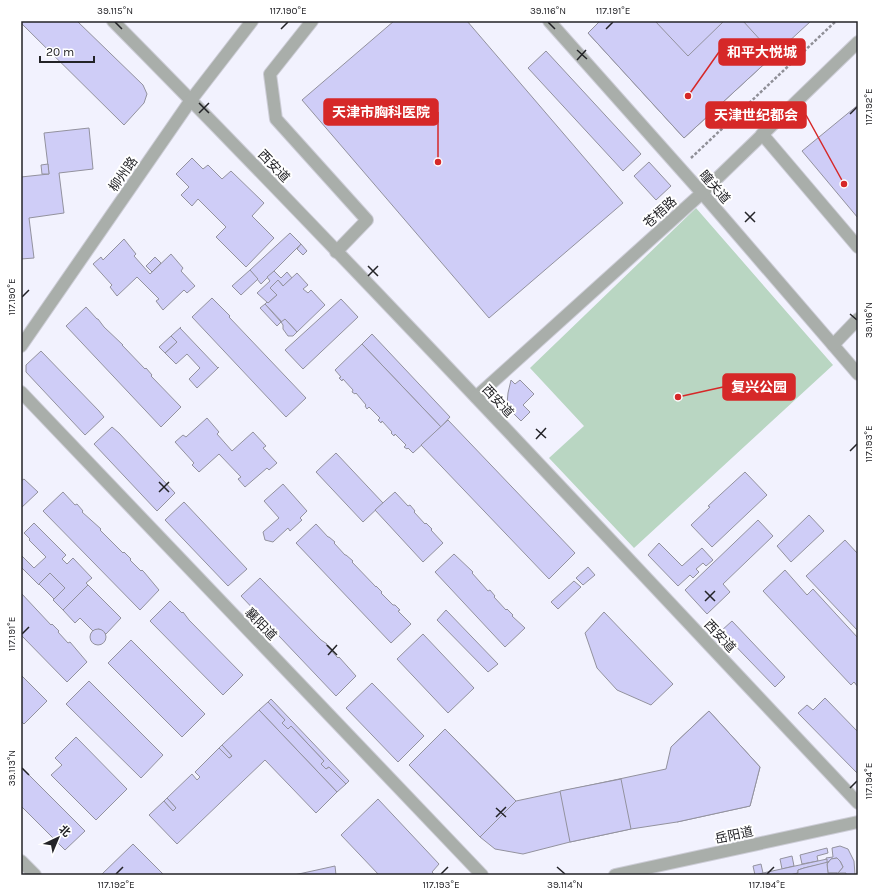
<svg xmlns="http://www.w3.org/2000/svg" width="879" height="896" font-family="Karla,'Noto Sans SC',sans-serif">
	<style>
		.green { fill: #b9d6c2 }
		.building { fill: #cfcdf7; stroke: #93929e }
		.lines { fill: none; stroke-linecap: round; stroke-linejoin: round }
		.minor-casing { stroke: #cdcdd7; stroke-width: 14 }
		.path { stroke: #8f8f97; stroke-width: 2.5; stroke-dasharray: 3 2; stroke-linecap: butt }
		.minor { stroke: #a9aeaa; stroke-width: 12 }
		.ticks { fill: none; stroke: #232327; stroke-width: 1.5 }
		.labels { text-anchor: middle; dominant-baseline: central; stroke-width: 4; stroke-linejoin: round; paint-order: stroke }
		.street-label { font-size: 13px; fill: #232327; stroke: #fff }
		.leader { fill: none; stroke: #d62828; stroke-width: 1.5 }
		.callout-dot { fill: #d62828; stroke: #fff; stroke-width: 1.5 }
		.callout { fill: #d62828; stroke: #d62828; stroke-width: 1.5 }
		.callout-label { font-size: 14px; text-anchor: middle; font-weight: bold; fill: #fff }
		.neatline { fill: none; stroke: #232327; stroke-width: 1.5 }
		.ticks-label { font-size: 10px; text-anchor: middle; fill: #232327 }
	</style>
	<rect width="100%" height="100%" fill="#f2f2fe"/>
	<polygon class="green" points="696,208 833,365 634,548 549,458 584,426 530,368"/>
	<g class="building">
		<polygon points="21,21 77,21 143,85 147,94 144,103 124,125 21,23"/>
		<polygon points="394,21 467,21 623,203 489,318 302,100"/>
		<polygon points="600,21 811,21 684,138 588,33"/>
		<polygon points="600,21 655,21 688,56 724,21 743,21 774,55 684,138 588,33"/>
		<polygon points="546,51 641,154 623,171 528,68"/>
		<polygon points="858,105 858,218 802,151"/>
		<polygon points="89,128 93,169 59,173 64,213 29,218 34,258 21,259 21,177 49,174 44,133"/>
		<polygon points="192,158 203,169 208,165 222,179 231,171 264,203 252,216 274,238 246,267 216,237 226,227 198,199 192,206 181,195 189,187 176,174"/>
		<polygon points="649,162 671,186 656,200 634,176"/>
		<polygon points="48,164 49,174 42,174 41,165"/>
		<polygon points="290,233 301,244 261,284 250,270"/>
		<polygon points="124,239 136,254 134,256 150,274 171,254 183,268 181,271 195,286 187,293 184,290 163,310 156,301 159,299 137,277 117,296 110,287 112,285 93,264 101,257 103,260"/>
		<polygon points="301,244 307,251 303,255 297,249"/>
		<polygon points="155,257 161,263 152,272 146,266"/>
		<polygon points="250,270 258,279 241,295 232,286"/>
		<polygon points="274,271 281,278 287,272 292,278 283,286 278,280 270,288 277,295 268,303 257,293 270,281 267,277"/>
		<polygon points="297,273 308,285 303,289 308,293 311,290 325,305 297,332 285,319 282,322 265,304 267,302 268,303 277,295 270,288 278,280 283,286"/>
		<polygon points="212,298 230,316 229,317 306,398 286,417 192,317"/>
		<polygon points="341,299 358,317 303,369 285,350"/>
		<polygon points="265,304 281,322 277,326 260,308"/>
		<polygon points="86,307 97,319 98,319 104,327 123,345 122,345 145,369 146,368 152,375 151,376 181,407 161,427 66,326"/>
		<polygon points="285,319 297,332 293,336 288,336 283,329 283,325 281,322"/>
		<polygon points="181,327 180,328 218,368 219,367 197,388 189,379 200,368 187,354 176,364 165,353 177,342 171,336"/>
		<polygon points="372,334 450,417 441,427 362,344"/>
		<polygon points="171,336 177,342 165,353 159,347"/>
		<polygon points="362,344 441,427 413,453 408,448 407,449 404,447 406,445 395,434 394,436 391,433 392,432 382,421 381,423 378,420 380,418 369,407 367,409 365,406 366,405 356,393 355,394 352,392 353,390 343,379 342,381 339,378 341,377 335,370"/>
		<polygon points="41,351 99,411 104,417 85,435 26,372 26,365"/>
		<polygon points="511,380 515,384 520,380 534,394 523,405 530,412 521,421 509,409 507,404 508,393"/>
		<polygon points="207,418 219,432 217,434 232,451 253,432 266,446 263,448 277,463 269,470 267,468 245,487 238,479 241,477 219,454 199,472 192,465 194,463 175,442 183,435 186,437"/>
		<polygon points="448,420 575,553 549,579 421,445"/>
		<polygon points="112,427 119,433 175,493 157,511 94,444"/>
		<polygon points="336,453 383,503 363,522 316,472"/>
		<polygon points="745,472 767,495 712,547 691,525 710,507 708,506"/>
		<polygon points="24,479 38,492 21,508 21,481"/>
		<polygon points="283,484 307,511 300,518 302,520 290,531 288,528 273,542 265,540 263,532 279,518 264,501"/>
		<polygon points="63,492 75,505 77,504 83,511 82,512 101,529 100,530 123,553 124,552 131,559 130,560 141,571 142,570 144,572 159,590 140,610 43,511"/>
		<polygon points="395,492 408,506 410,505 415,511 414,512 425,524 426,523 432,529 431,530 443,543 423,562 375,510"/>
		<polygon points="184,502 247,569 228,586 165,520"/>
		<polygon points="809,515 824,531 791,562 777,546"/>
		<polygon points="758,520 773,536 723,584 730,592 707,614 685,590"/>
		<polygon points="34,523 66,555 62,559 67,564 73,558 92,578 86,583 88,585 63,610 53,600 65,588 50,573 39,585 21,567 21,555 34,568 46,557 29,540 30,539 24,533"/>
		<polygon points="316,524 328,537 329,537 335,542 334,543 345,555 346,555 353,561 352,562 376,587 376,586 382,592 381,593 393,605 395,605 400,610 398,611 411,624 391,643 296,543"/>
		<polygon points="845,540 858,554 858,631 806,576"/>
		<polygon points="659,543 682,566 702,548 713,560 706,566 703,563 696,569 699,572 693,578 690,575 678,586 648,555"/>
		<polygon points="454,554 473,572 472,573 488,591 490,590 495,596 494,597 506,610 507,609 513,615 512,616 525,628 505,647 435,572"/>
		<polygon points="588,567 595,575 583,585 576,578"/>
		<polygon points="785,570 807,595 813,589 858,638 858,687 854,682 851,685 763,591"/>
		<polygon points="50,573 65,588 54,599 39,584"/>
		<polygon points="260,578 321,640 327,644 326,645 338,658 339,657 356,676 336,696 241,596"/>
		<polygon points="574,581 581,587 558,609 551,602"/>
		<polygon points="88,585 121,618 106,634 99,629 93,631 80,618 75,623 63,610"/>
		<polygon points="21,593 51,625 52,624 59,631 58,632 68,643 70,642 87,662 67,682 21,635"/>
		<polygon points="170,601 182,613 183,612 189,620 243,675 223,695 150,621"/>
		<polygon points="446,610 498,664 488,672 437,620"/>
		<polygon points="604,612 673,684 651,705 617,690 597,668 585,633"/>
		<polygon points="732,621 785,677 775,687 721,631"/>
		<circle cx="98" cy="637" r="8"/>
		<polygon points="423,634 474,688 448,713 397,659"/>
		<polygon points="131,640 205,714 182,737 108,663"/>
		<polygon points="21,675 47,701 24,724 21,721"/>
		<polygon points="89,681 163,755 141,778 66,704"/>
		<polygon points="372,683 424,736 398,762 346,708"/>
		<polygon points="825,698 858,732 858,774 798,713 807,705 813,710"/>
		<polygon points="271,699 349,781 346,784 329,767 326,769 321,764 324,761 291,726 288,729 282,723 285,720 268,702"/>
		<polygon points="268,702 285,720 282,723 288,729 291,726 324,761 321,764 326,769 329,767 346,784 337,792 259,710"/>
		<polygon points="259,710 337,792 316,813 265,760 177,844 149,815 164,801 173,811 176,808 167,798 192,774 197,780 200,777 195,772 219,748 229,758 232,756 222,745"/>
		<polygon points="709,711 760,767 750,806 677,822 666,769 677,766 689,769 692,761 682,758 671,747"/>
		<polygon points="709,711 760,767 750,806 677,822 631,829 570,842 523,854 495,849 480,837 409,765 445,729 516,801 666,769 671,747"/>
		<polygon points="445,729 516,801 480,837 409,765"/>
		<polygon points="76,737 127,789 96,820 51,775 62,765 55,758"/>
		<polygon points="222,745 232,756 229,758 219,748"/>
		<polygon points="21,767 85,831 65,850 21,806"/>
		<polygon points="621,779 631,829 570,842 560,791"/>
		<polygon points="167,798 176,808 173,811 164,801"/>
		<polygon points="378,799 439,864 432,872 435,875 379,875 341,835"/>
		<polygon points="133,844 164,875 101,875"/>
		<polygon points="840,846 848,849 854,861 855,875 846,875 846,873 838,873 843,867 840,861 837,858 831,859 827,863 826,858 833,857 832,848"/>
		<polygon points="827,848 828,853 817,856 818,861 802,864 800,855"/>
		<polygon points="792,856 794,866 782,869 780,859"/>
		<polygon points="837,858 840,861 843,867 838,873 828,873 827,864 831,859"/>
		<polygon points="827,859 827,863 804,868 798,870 798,873 790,875 754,875"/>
		<polygon points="828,862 827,864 828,873 837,873 837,875 790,875 798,873 798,870 804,868"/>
		<polygon points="761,864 763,873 755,875 753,866"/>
		<polygon points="335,866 336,875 294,875"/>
	</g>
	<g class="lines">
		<g class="minor-casing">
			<g id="minor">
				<path d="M113 21C366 277 611 541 858 803"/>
				<polyline points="312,21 270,74 276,119 367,220 336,252"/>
				<polyline points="549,21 702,193 858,374"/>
				<polyline points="762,134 858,247"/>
				<polyline points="833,345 858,319"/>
				<polyline points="21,346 191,100 252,21"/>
				<polyline points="21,392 482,875"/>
				<polyline points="476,397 702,193 858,42"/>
				<polyline points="21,861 35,875"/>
				<polyline points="615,875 858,822"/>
			</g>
		</g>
		<polyline class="path" points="691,158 836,21"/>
		<use href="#minor" class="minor"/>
	</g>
	<path class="ticks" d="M115 22 122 29M548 22 555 29M281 29 288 22M606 29 613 22M577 50 587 59M577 60 586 50M199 103 209 113M199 113 209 103M850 114 857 107M745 212 755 222M745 222 755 212M368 266 378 276M368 276 378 266M22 297 29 290M850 314 857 320M536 429 546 438M536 439 546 428M850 451 857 444M159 482 169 492M159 492 169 482M705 591 715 601M705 601 715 591M22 634 29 627M327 645 337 655M328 655 337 645M22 768 29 775M850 788 857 781M496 808 506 817M496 817 506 807M557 867 565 874M116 874 123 867M441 874 448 867M767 874 774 867"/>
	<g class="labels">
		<g class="street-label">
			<text transform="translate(274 166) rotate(46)">西安道</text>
			<text transform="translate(123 174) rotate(-55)">柳州路</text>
			<text transform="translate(715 187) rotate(49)">瞳关道</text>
			<text transform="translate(660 212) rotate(-42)">苍梧路</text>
			<text transform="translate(498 401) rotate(47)">西安道</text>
			<text transform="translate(261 624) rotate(46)">襄阳道</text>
			<text transform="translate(720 636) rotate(47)">西安道</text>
			<text transform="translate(734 835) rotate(-12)">岳阳道</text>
		</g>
	</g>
	<path class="leader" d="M688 96L719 52M438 162L438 112M844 184L806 115M678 397L723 387"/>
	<g class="callout-dot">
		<circle cx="688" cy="96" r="4"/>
		<circle cx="438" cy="162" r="4"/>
		<circle cx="844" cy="184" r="4"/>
		<circle cx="678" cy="397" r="4"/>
	</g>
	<g class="callout">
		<rect x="719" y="39" width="86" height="26" rx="4"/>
		<rect x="324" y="99" width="114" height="26" rx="4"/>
		<rect x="706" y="102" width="100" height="26" rx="4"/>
		<rect x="723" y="374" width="72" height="26" rx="4"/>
	</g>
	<g class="callout-label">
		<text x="762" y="57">和平大悦城</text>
		<text x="381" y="117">天津市胸科医院</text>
		<text x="756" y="120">天津世纪都会</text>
		<text x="759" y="392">复兴公园</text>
	</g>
	<rect width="879" height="896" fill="none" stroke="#ffffff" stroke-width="44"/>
	<g transform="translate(58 838) rotate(44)" stroke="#ffffff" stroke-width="3" paint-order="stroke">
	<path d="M0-3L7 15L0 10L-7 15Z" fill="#232327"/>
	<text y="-6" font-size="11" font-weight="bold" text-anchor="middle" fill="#232327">北</text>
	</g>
	<path d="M40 56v6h54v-6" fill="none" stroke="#232327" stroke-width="2"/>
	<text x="46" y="56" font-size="12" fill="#232327" stroke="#ffffff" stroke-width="3" paint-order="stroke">20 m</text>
	<rect x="22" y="22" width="835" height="852" class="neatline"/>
	<g class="ticks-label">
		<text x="115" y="14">39.115°N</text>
		<text x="288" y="14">117.190°E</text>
		<text x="548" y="14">39.116°N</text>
		<text x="613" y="14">117.191°E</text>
		<text transform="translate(868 107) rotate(-90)" y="4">117.192°E</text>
		<text transform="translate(11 297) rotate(-90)" y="4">117.190°E</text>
		<text transform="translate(868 320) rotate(-90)" y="4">39.116°N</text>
		<text transform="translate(868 444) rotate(-90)" y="4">117.193°E</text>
		<text transform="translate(11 634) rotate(-90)" y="4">117.191°E</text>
		<text transform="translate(11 768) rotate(-90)" y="4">39.113°N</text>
		<text transform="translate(868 781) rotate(-90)" y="4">117.194°E</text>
		<text x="116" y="888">117.192°E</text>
		<text x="441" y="888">117.193°E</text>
		<text x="565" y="888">39.114°N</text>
		<text x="767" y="888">117.194°E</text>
	</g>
</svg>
